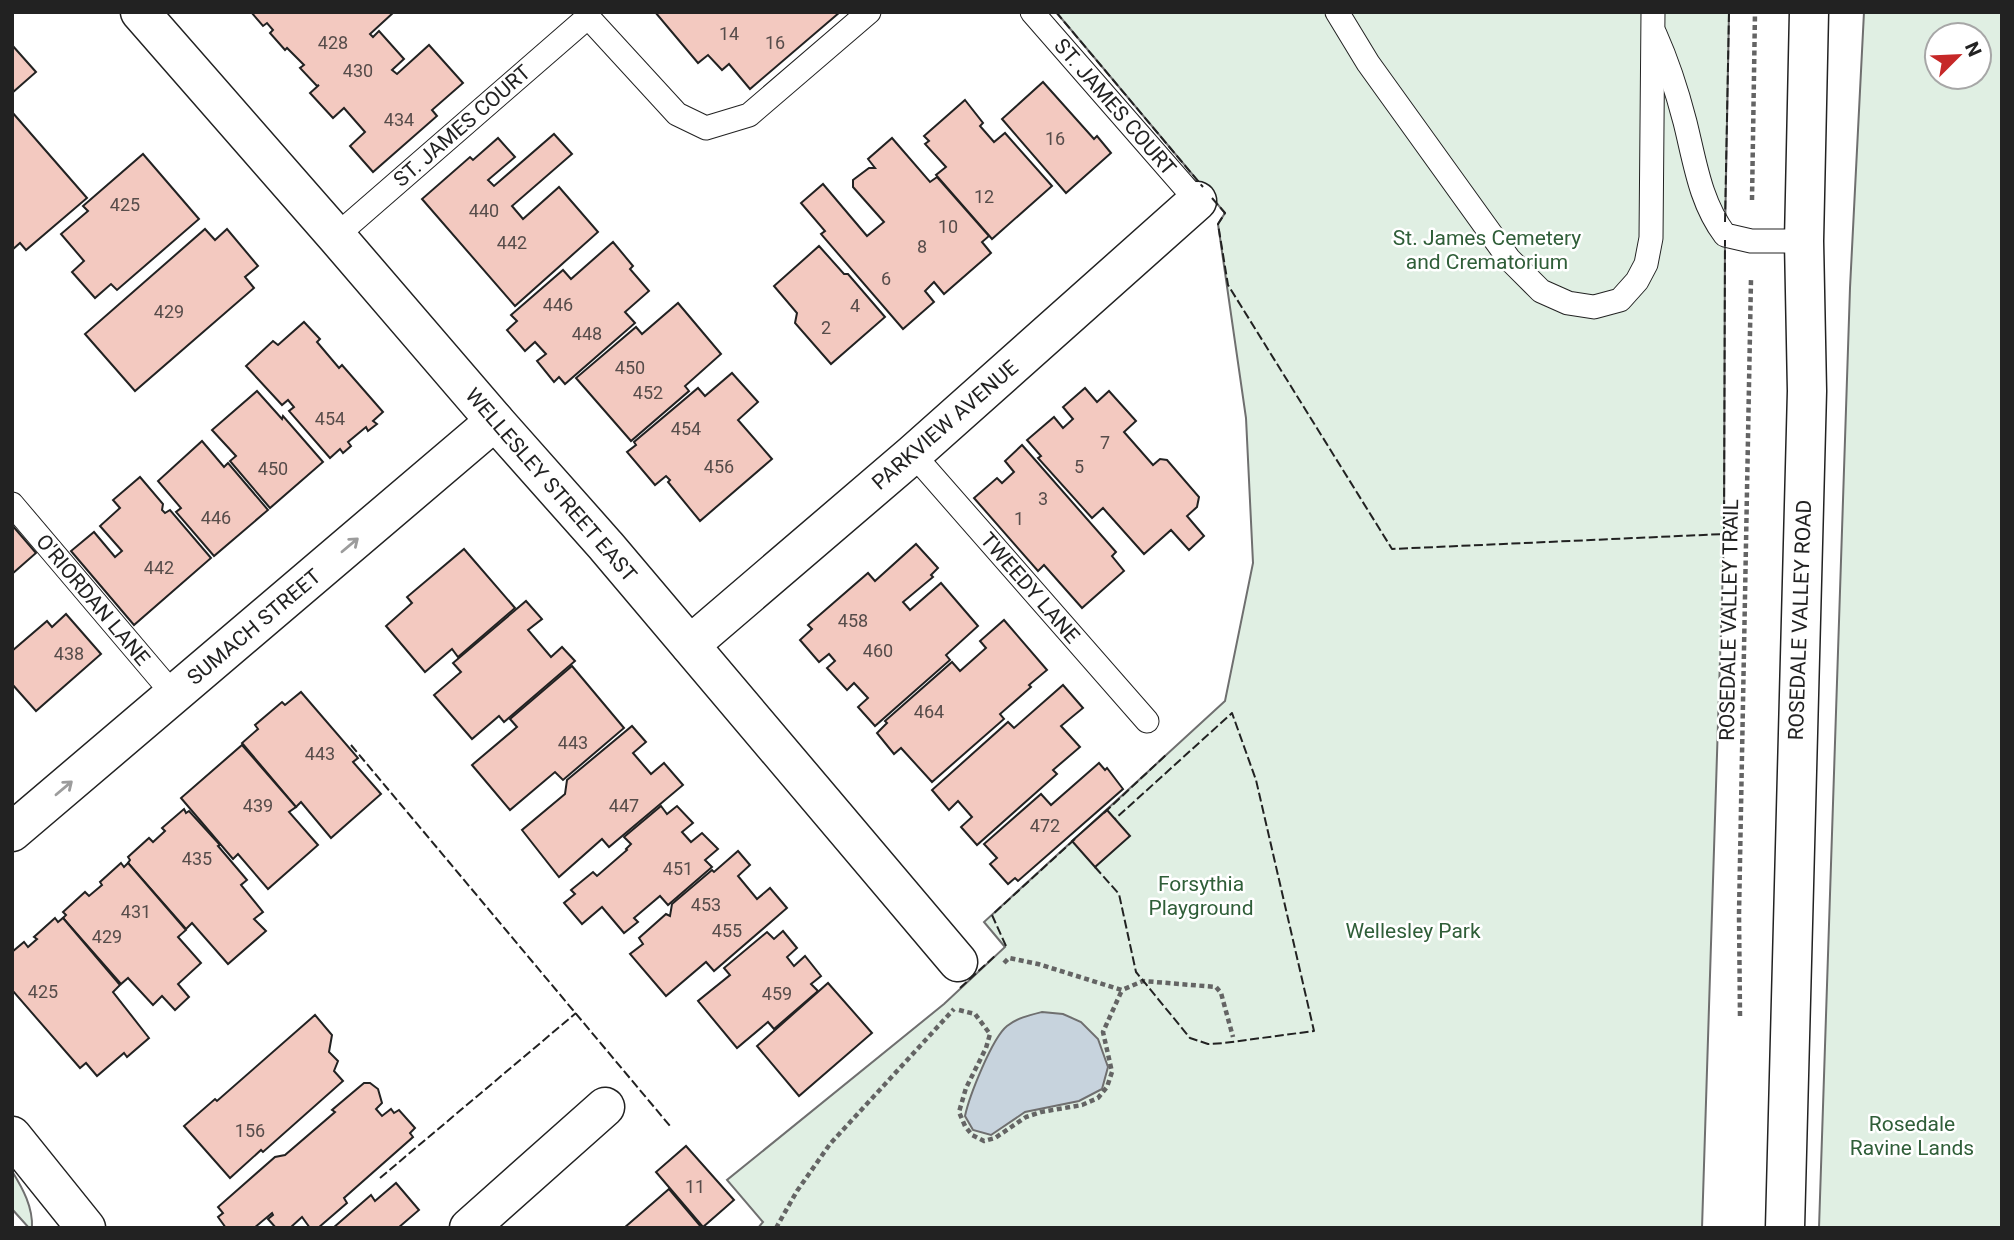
<svg xmlns="http://www.w3.org/2000/svg" width="2014" height="1240" font-family="Roboto,sans-serif">
	<style>
		.green { fill: #e0efe3; stroke: #6f6f6f; stroke-width: 2; fill-rule: evenodd }
		.water { fill: #c7d3dd; stroke: #6f6f6f; stroke-width: 2 }
		.building { fill: #f3c9c0; stroke: #222; stroke-width: 2 }
		.lines { fill: none; stroke-linecap: round; stroke-linejoin: round }
		.service-casing { stroke: #222; stroke-width: 25 }
		.minor-casing { stroke: #222; stroke-width: 41 }
		.tertiary-casing { stroke: #222; stroke-width: 41 }
		.path { stroke: #646464; stroke-width: 4.5; stroke-dasharray: 5 3.5; stroke-linecap: butt }
		.service { stroke: #fff; stroke-width: 23 }
		.minor { stroke: #fff; stroke-width: 38 }
		.tertiary { stroke: #fff; stroke-width: 38 }
		.fence { stroke: #222; stroke-width: 2; stroke-dasharray: 9 3.5; stroke-linecap: butt }
		.oneway { stroke: #9c9c9c }
		.labels { text-anchor: middle; dominant-baseline: central; stroke-width: 5; stroke-linejoin: round; paint-order: stroke }
		.number-label { font-size: 18px; fill: #564c4a }
		.street-label { font-size: 21px; fill: #222; stroke: #fff }
		.park-label { font-size: 21px; fill: #2f5e38; stroke: #fff }
	</style>
	<rect width="100%" height="100%" fill="#fff"/>
	<g class="green">
		<polygon points="1056,12 1729,12 1725,235 1724,534 1702,1228 758,1228 763,1222 727,1180 944,1004 1005,947 984,922 1225,701 1253,563 1246,418 1218,224 1225,213"/>
		<path d="M1864 12H2002V1228H1819L1850 288ZM1937 35H1979V77H1937Z"/>
		<path d="M12 1171C23 1189 33 1207 32 1228H29L12 1209Z"/>
	</g>
	<path class="water" d="M1042 1012 1063 1014 1081 1022 1098 1039 1108 1067 1102 1089 1079 1101 1025 1112 991 1135 973 1130 965 1116C969 1097 992 1038 1007 1026 1017 1018 1030 1015 1042 1012Z"/>
	<g class="building">
		<polygon points="251,12 394,12 370,34 373,37 379,31 404,59 392,70 397,74 429,45 463,83 432,110 437,116 373,172 350,146 365,132 344,108 333,118 310,93 319,85 317,86 300,68 304,65 287,48 285,50 270,33 273,30 267,23 263,26"/>
		<polygon points="655,12 840,12 750,89 729,64 722,70 708,55 698,63"/>
		<polygon points="12,45 36,72 12,93"/>
		<polygon points="1043,82 1094,139 1097,136 1111,153 1066,193 1002,119"/>
		<polygon points="965,100 983,123 980,126 994,142 1005,133 1052,186 992,239 936,175 946,167 925,144 929,141 924,136"/>
		<polygon points="12,112 87,198 26,250 20,243 12,250"/>
		<polygon points="554,134 572,154 512,206 523,219 559,187 598,232 515,306 422,199 470,157 473,160 498,138 515,157 488,180 494,186"/>
		<polygon points="892,138 930,182 937,177 989,236 982,242 991,253 944,294 934,282 925,291 934,302 903,329 821,234 825,231 801,203 823,184 867,236 884,222 853,187 853,180 869,168 875,168 868,159"/>
		<polygon points="143,154 199,219 117,290 111,284 95,298 72,272 84,261 61,234 88,211 83,206"/>
		<polygon points="205,229 215,240 227,229 258,266 245,277 254,288 135,391 85,334"/>
		<polygon points="613,242 633,266 630,269 649,291 625,312 635,323 565,384 559,377 554,382 537,361 546,354 535,342 525,351 507,330 517,321 511,315 563,270 571,279"/>
		<polygon points="819,246 844,274 848,274 885,317 831,364 795,323 797,313 774,286"/>
		<polygon points="678,303 721,354 685,386 689,391 631,441 576,378 636,327 642,334"/>
		<polygon points="304,322 320,339 317,342 339,368 342,365 383,412 373,421 377,424 368,431 366,427 348,442 351,446 343,453 340,449 330,458 289,411 294,407 288,400 282,405 246,366 273,341 278,345"/>
		<polygon points="732,373 758,402 738,420 772,459 700,521 668,482 670,480 666,476 655,485 627,452 636,445 634,442 698,388 705,396"/>
		<polygon points="1085,388 1097,402 1109,391 1136,421 1124,432 1153,465 1160,459 1167,460 1199,497 1197,507 1187,516 1204,536 1189,550 1171,530 1144,554 1103,508 1092,518 1038,458 1041,456 1027,440 1054,417 1063,428 1073,419 1063,407"/>
		<polygon points="257,391 282,419 283,416 323,462 270,508 230,461 236,456 212,430"/>
		<polygon points="202,441 224,467 228,463 268,510 214,556 176,512 181,508 158,481"/>
		<polygon points="1022,445 1116,552 1112,556 1124,571 1082,608 1044,565 1038,571 974,498 997,478 1002,483 1014,472 1005,461"/>
		<polygon points="140,477 163,504 162,510 165,513 170,510 211,558 134,625 71,551 94,532 115,557 122,551 100,526 120,508 113,500"/>
		<polygon points="12,525 36,553 12,574"/>
		<polygon points="916,544 938,568 931,575 933,577 903,602 910,610 941,583 978,626 946,655 950,660 875,726 858,707 868,698 854,683 847,690 827,668 835,661 829,654 819,662 800,640 812,629 808,625 868,573 875,581"/>
		<polygon points="464,549 515,608 458,657 452,649 425,672 386,626 412,603 407,597"/>
		<polygon points="526,601 542,619 528,630 551,657 562,647 575,661 504,722 499,716 472,739 434,695 461,672 453,663"/>
		<polygon points="66,614 101,654 36,711 12,684 12,651 47,621 52,627"/>
		<polygon points="1004,620 1047,670 1029,685 1031,687 1000,714 1004,719 932,782 901,748 894,754 877,733 887,723 885,721 952,662 960,671 986,648 980,641"/>
		<polygon points="572,666 624,728 563,780 555,772 510,810 472,765 517,727 510,719"/>
		<polygon points="1063,685 1083,708 1061,726 1080,747 1053,770 1057,774 977,845 961,827 972,817 958,801 949,810 932,790 1008,722 1014,728"/>
		<polygon points="301,692 358,758 353,762 381,794 331,838 301,802 296,807 242,743 258,729 255,725 282,702 285,705"/>
		<polygon points="632,726 646,742 633,753 651,774 664,763 683,785 609,847 602,839 559,877 522,830 565,794 567,780"/>
		<polygon points="242,745 296,807 289,812 318,845 268,889 238,854 233,859 181,798"/>
		<polygon points="1099,763 1105,770 1107,768 1123,789 1018,881 1015,878 1008,884 990,864 997,858 984,844 1041,794 1051,805"/>
		<polygon points="661,806 667,814 677,806 693,823 682,832 691,842 702,833 718,849 705,860 712,867 668,905 660,896 634,918 638,922 624,933 602,907 582,924 564,903 575,894 571,890 593,872 597,876 627,850 626,849 631,844 624,837"/>
		<polygon points="184,809 186,813 189,811 220,845 218,846 247,880 241,885 263,912 254,919 266,931 228,964 192,923 186,929 128,863 130,860 128,857 149,838 153,842 165,831 162,828"/>
		<polygon points="1107,810 1130,836 1095,867 1072,841"/>
		<polygon points="738,851 750,865 738,876 757,899 770,888 787,908 714,971 706,962 666,996 630,954 643,944 639,938 666,914 670,916 672,904 712,870 714,872"/>
		<polygon points="121,863 124,867 128,863 186,930 178,937 201,963 178,984 189,997 175,1010 162,996 153,1005 128,978 121,984 63,918 66,915 63,912 85,892 89,896 102,885 100,882"/>
		<polygon points="55,918 58,922 63,918 120,985 113,992 149,1038 127,1057 124,1053 97,1076 86,1063 80,1068 12,990 12,952 24,942 28,947 37,939 34,937"/>
		<polygon points="783,931 797,948 787,957 794,966 805,956 821,976 811,984 818,991 774,1029 768,1022 737,1048 698,1001 730,975 724,968 767,932 774,939"/>
		<polygon points="828,983 872,1033 799,1096 757,1046"/>
		<polygon points="315,1015 332,1035 329,1052 338,1061 334,1071 343,1081 263,1152 261,1150 230,1178 184,1126 215,1099 217,1101"/>
		<polygon points="364,1083 370,1083 378,1089 382,1103 376,1109 382,1116 391,1109 394,1113 399,1110 415,1128 410,1133 413,1137 344,1198 347,1203 318,1228 310,1228 302,1217 290,1228 276,1228 268,1219 273,1215 272,1213 254,1228 226,1228 218,1217 223,1213 218,1207 275,1157 285,1155 335,1112 332,1110"/>
		<polygon points="686,1146 734,1200 703,1227 656,1172"/>
		<polygon points="396,1183 419,1210 398,1228 333,1228 371,1195 375,1201"/>
		<polygon points="669,1189 702,1228 624,1228"/>
	</g>
	<g class="lines">
		<g class="service-casing">
			<g id="service">
				<polyline points="1032,12 1197,201"/>
				<polyline points="1337,12 1368,63 1509,259 1541,291 1568,303 1594,307 1620,300 1637,281 1646,264 1651,238 1653,12"/>
				<path d="M1655 34C1668 63 1677 91 1685 122 1695 162 1700 202 1725 235L1751 241H1804"/>
				<polyline points="336,236 588,17 677,114 706,128 749,115 869,12"/>
				<polyline points="913,454 1147,721"/>
				<polyline points="12,504 174,695"/>
			</g>
		</g>
		<g class="minor-casing">
			<g id="minor">
				<polyline points="140,12 336,236 495,421 606,546 958,962"/>
				<polyline points="690,645 913,454 1197,201"/>
				<polyline points="12,832 495,421"/>
				<polyline points="12,1136 86,1228"/>
				<polyline points="469,1228 605,1107"/>
			</g>
		</g>
		<g class="tertiary-casing">
			<polyline id="tertiary" points="1785,1228 1807,391 1804,241 1809,12"/>
		</g>
		<g class="path">
			<polyline points="1752,200 1755,12"/>
			<polyline points="1004,963 1009,958 1038,964 1122,990 1143,981 1216,987 1221,993 1233,1037"/>
			<polyline points="959,1010 975,1014 990,1034 986,1048 966,1088 959,1112 965,1126 972,1135 984,1141 995,1138 1026,1117 1041,1112 1082,1105 1098,1098 1107,1087 1112,1072 1103,1032 1122,990"/>
			<polyline points="1740,1016 1739,914 1751,279"/>
			<polyline points="776,1228 797,1191 830,1144 954,1009"/>
		</g>
		<use href="#service" class="service"/>
		<use href="#minor" class="minor"/>
		<use href="#tertiary" class="tertiary"/>
		<g class="fence">
			<polyline points="1056,12 1203,187"/>
			<polyline points="1212,198 1225,213 1218,224 1228,285 1392,549 1724,534 1725,240"/>
			<polyline points="1725,222 1729,12"/>
			<polyline points="351,745 670,1126"/>
			<polyline points="1104,813 1167,754"/>
			<polyline points="1095,867 1119,894 1136,972 1190,1038 1208,1044 1224,1043 1314,1031 1256,780 1232,713 1115,819"/>
			<polyline points="1006,946 992,915 1075,839"/>
			<polyline points="960,988 996,955"/>
			<polyline points="380,1178 576,1013"/>
		</g>
	</g>
	<defs><path id="oneway-shaft" d="M-6 0H5M1.5-3L5.5 0L1.5 3" fill="none" stroke-width="1.6" stroke-linecap="round" stroke-linejoin="round" transform="scale(1.75)"/></defs>
	<g class="oneway">
		<use href="#oneway-shaft" transform="translate(350 545) rotate(-40)"/>
		<use href="#oneway-shaft" transform="translate(64 788) rotate(-40)"/>
	</g>
	<g class="labels">
		<g class="number-label">
			<text x="729" y="33">14</text>
			<text x="333" y="42">428</text>
			<text x="775" y="42">16</text>
			<text x="358" y="70">430</text>
			<text x="399" y="119">434</text>
			<text x="1055" y="138">16</text>
			<text x="984" y="196">12</text>
			<text x="125" y="204">425</text>
			<text x="484" y="210">440</text>
			<text x="948" y="226">10</text>
			<text x="512" y="242">442</text>
			<text x="922" y="246">8</text>
			<text x="886" y="278">6</text>
			<text x="558" y="304">446</text>
			<text x="855" y="305">4</text>
			<text x="169" y="311">429</text>
			<text x="826" y="327">2</text>
			<text x="587" y="333">448</text>
			<text x="630" y="367">450</text>
			<text x="648" y="392">452</text>
			<text x="330" y="418">454</text>
			<text x="686" y="428">454</text>
			<text x="1105" y="442">7</text>
			<text x="719" y="466">456</text>
			<text x="1079" y="466">5</text>
			<text x="273" y="468">450</text>
			<text x="1043" y="498">3</text>
			<text x="216" y="517">446</text>
			<text x="1019" y="518">1</text>
			<text x="159" y="567">442</text>
			<text x="853" y="620">458</text>
			<text x="878" y="650">460</text>
			<text x="69" y="653">438</text>
			<text x="929" y="711">464</text>
			<text x="573" y="742">443</text>
			<text x="320" y="753">443</text>
			<text x="258" y="805">439</text>
			<text x="624" y="805">447</text>
			<text x="1045" y="825">472</text>
			<text x="197" y="858">435</text>
			<text x="678" y="868">451</text>
			<text x="706" y="904">453</text>
			<text x="136" y="911">431</text>
			<text x="727" y="930">455</text>
			<text x="107" y="936">429</text>
			<text x="43" y="991">425</text>
			<text x="777" y="993">459</text>
			<text x="250" y="1130">156</text>
			<text x="695" y="1186">11</text>
		</g>
		<g class="street-label">
			<text transform="translate(1115 107) rotate(49)">ST. JAMES COURT</text>
			<text transform="translate(462 126) rotate(-41)">ST. JAMES COURT</text>
			<text transform="translate(945 425) rotate(-41)">PARKVIEW AVENUE</text>
			<text transform="translate(551 485) rotate(49)">WELLESLEY STREET EAST</text>
			<text transform="translate(1030 588) rotate(49)">TWEEDY LANE</text>
			<text transform="translate(93 600) rotate(50)">O'RIORDAN LANE</text>
			<text transform="translate(1729 620) rotate(-89)">ROSEDALE VALLEY TRAIL</text>
			<text transform="translate(1800 620) rotate(-88)">ROSEDALE VALLEY ROAD</text>
			<text transform="translate(254 627) rotate(-40)">SUMACH STREET</text>
		</g>
		<g class="park-label">
			<text x="1487" y="238">St. James Cemetery<tspan x="1487" dy="24">and Crematorium</tspan></text>
			<text x="1201" y="884">Forsythia<tspan x="1201" dy="24">Playground</tspan></text>
			<text x="1413" y="931">Wellesley Park</text>
			<text x="1912" y="1124">Rosedale<tspan x="1912" dy="24">Ravine Lands</tspan></text>
		</g>
	</g>
	<rect width="2014" height="1240" fill="none" stroke="#222222" stroke-width="28"/>
	<g transform="translate(1958 56) rotate(66)"><circle r="33" fill="#ffffff" stroke="#a7a7a7" stroke-width="2"/>
	<path d="M0-5L12 26L0 18L-12 26Z" fill="#c62828"/>
	<text y="-10" font-size="19" font-weight="bold" text-anchor="middle" fill="#222222">N</text>
	</g>
</svg>
